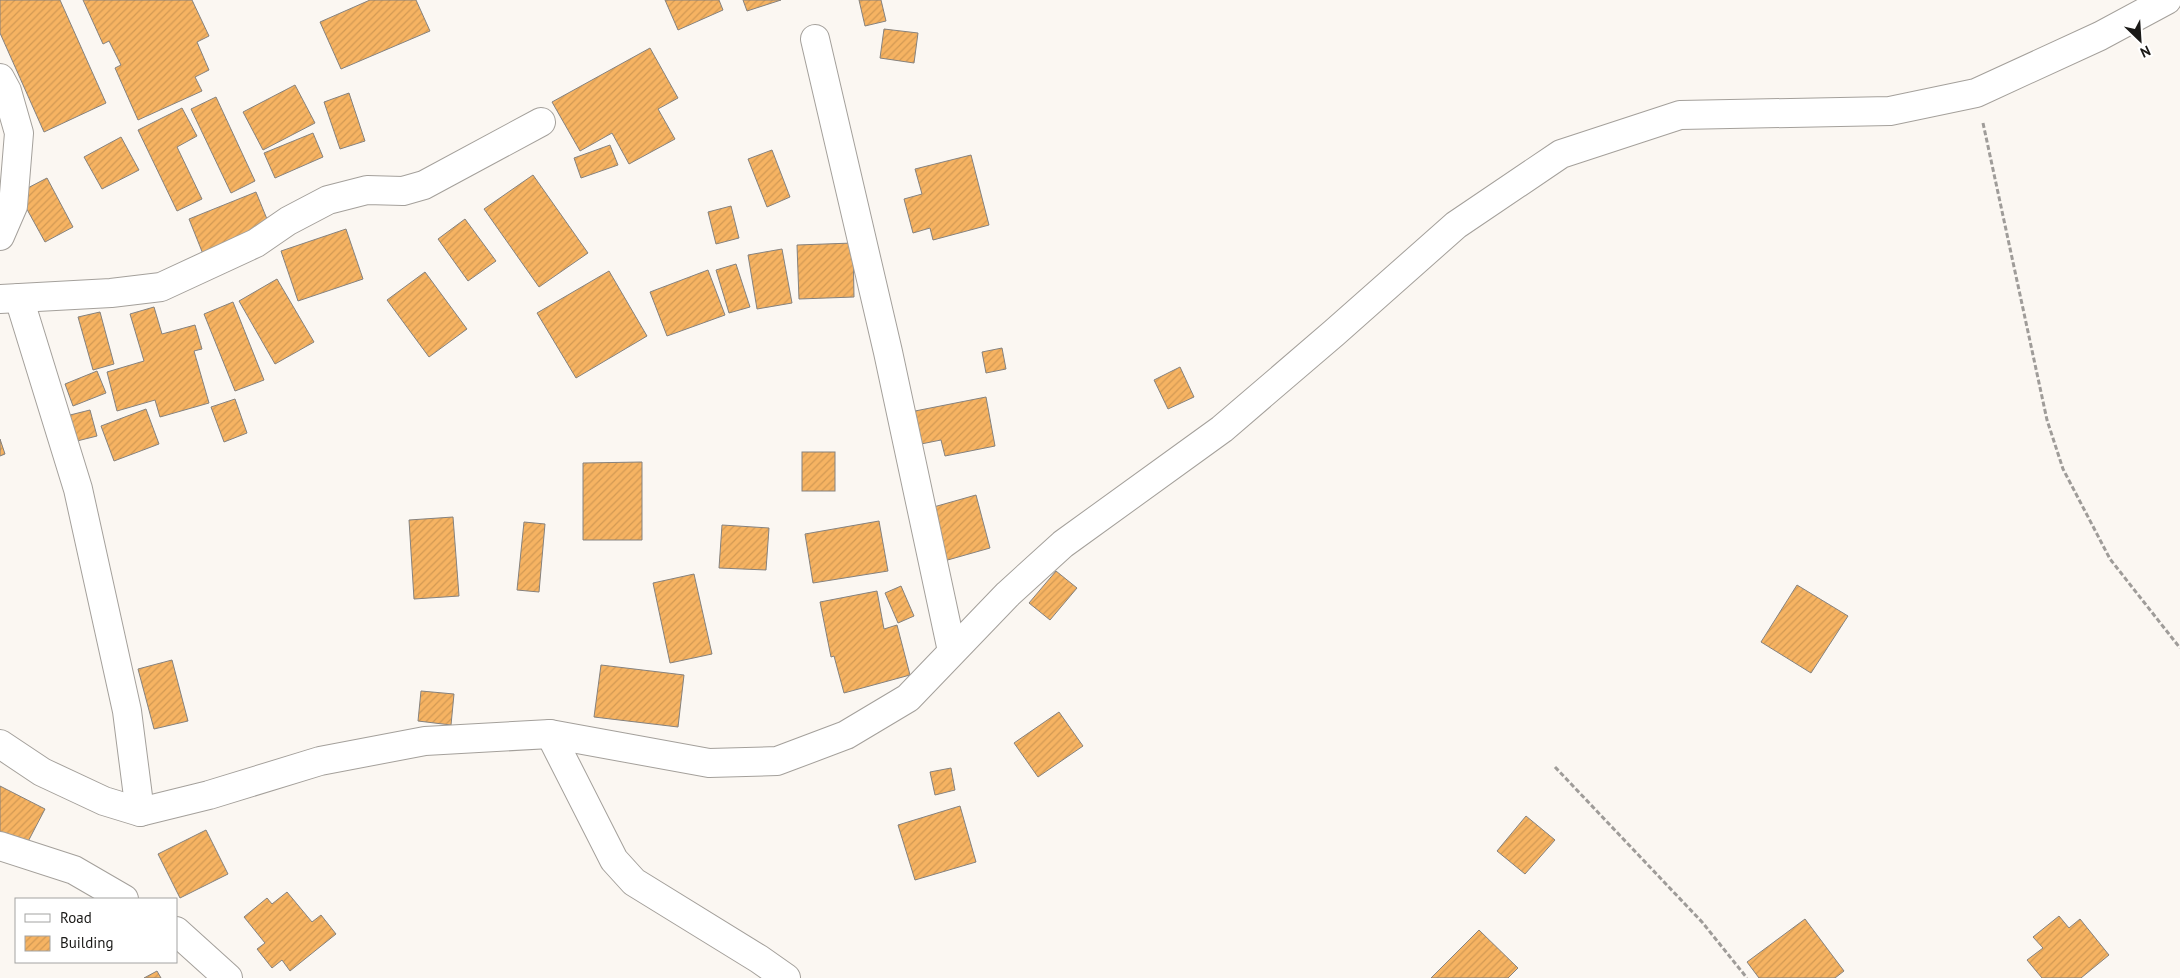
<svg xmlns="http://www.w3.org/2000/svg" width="2180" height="978" font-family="'PT Sans',sans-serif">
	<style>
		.building { fill: url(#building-hatch); stroke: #86827e }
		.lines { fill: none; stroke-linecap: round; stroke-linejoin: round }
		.minor-casing { stroke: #a4a09b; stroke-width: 30 }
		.path { stroke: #9f9c99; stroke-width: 3; stroke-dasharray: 5 2.5; stroke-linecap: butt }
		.minor { stroke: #fff; stroke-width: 28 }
	</style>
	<defs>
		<pattern id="building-hatch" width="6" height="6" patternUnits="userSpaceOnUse" patternTransform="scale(1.25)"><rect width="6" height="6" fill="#f6b362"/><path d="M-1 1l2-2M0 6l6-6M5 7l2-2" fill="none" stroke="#d29954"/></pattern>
	</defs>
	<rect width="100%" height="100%" fill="#fbf7f2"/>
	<g class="building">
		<polygon points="0,0 60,0 106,103 44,132 0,33"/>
		<polygon points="83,0 192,0 209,36 197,42 209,70 195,77 202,91 138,120 115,68 121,65 109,41 103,44"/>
		<polygon points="370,0 416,0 430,31 341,69 320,22"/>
		<polygon points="665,0 719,0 723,10 678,30"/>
		<polygon points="743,0 781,0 747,11"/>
		<polygon points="859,0 881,0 886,21 865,26"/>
		<polygon points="884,29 918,33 914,63 880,58"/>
		<polygon points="650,48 678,98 658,109 675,139 629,164 612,133 580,151 552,102"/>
		<polygon points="295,85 315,123 263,150 243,112"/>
		<polygon points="349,93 365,141 340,149 324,102"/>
		<polygon points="216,97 255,181 231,193 191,109"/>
		<polygon points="182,108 197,136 177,147 202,199 177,211 138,130"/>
		<polygon points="313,133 323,157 275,178 264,153"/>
		<polygon points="121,137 139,170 102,189 84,157"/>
		<polygon points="610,145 618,165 581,178 574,158"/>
		<polygon points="772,150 790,197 767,207 748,159"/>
		<polygon points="971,155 989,225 933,240 930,228 913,233 904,199 922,194 915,169"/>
		<polygon points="533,175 588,253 539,287 484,209"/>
		<polygon points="47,178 73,227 45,242 18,193"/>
		<polygon points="256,192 269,224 236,237 241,251 207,264 189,219"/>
		<polygon points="731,206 739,238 716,244 708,212"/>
		<polygon points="465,219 496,261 468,281 438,239"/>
		<polygon points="346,229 363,279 298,301 281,251"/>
		<polygon points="853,243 854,297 799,299 797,245"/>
		<polygon points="782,249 792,303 757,309 748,255"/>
		<polygon points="736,264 750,307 729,313 716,270"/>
		<polygon points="708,270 725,315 667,336 650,292"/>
		<polygon points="609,271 647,336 576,378 537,313"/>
		<polygon points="425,272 467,329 429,357 387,300"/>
		<polygon points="277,279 314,342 275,364 239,301"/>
		<polygon points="233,302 264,380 235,391 204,314"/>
		<polygon points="154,307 162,334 195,325 202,349 194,351 209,403 160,417 155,400 117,411 107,372 144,361 130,314"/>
		<polygon points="100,312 114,364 93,370 78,317"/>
		<polygon points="1002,348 1006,369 986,373 982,352"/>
		<polygon points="1180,367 1194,397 1168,409 1154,380"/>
		<polygon points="97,371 106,393 73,406 65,384"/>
		<polygon points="986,397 995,446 945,456 941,440 921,444 915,411"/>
		<polygon points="235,399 247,433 224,442 211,407"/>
		<polygon points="146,409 159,444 114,461 101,426"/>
		<polygon points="90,410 97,436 69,443 62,417"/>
		<polygon points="0,439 5,454 0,456"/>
		<rect x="802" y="452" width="33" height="39"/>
		<polygon points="642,462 642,540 583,540 583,463"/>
		<polygon points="976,495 990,548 937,563 923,510"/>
		<polygon points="453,517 459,596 414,599 409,520"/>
		<polygon points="879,521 888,571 813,583 805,534"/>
		<polygon points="524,522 545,524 539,592 517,590"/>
		<polygon points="722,525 769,528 766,570 719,568"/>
		<polygon points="1056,571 1077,588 1050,620 1029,603"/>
		<polygon points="694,574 712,654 670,663 653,583"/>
		<polygon points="1797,585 1848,616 1811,673 1761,642"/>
		<polygon points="901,586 914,616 898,623 885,593"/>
		<polygon points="877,591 884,629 897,625 910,675 844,693 834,656 831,657 820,602"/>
		<polygon points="172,660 188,721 154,729 138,669"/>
		<polygon points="601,665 684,675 678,727 594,717"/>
		<polygon points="421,691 454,694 451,725 418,721"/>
		<polygon points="1059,712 1083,746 1038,777 1014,743"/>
		<polygon points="951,768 955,790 935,795 930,772"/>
		<polygon points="0,786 45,809 21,855 0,844"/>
		<polygon points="960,806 976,862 915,880 898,825"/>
		<polygon points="1526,816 1555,840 1525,874 1497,851"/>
		<polygon points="206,830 228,874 180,898 158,854"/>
		<polygon points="287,892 312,922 321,915 336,934 290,971 282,960 272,968 257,949 265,943 244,917 267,898 272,904"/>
		<polygon points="2059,916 2069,928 2080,919 2109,955 2081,978 2042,978 2027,960 2043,948 2033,937"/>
		<polygon points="1805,919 1844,971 1835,978 1759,978 1747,962"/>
		<polygon points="1479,930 1518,968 1508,978 1431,978"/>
		<polygon points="157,971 161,978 144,978"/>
	</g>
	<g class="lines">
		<g class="minor-casing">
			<g id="minor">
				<polyline points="815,39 888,352 952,651"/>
				<polyline points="0,78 7,91 19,133 13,206 0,236"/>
				<polyline points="19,298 78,489 127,711 140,812"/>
				<polyline points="0,299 111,293 161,287 256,243 288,221 328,200 367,190 403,191 424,185 541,122"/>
				<polyline points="550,734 614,860 634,882 759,959 786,978"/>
				<polyline points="0,744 42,772 104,801 140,812 209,795 320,761 425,741 550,734 709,763 777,761 846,735 908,698 1008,594 1063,544 1222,429 1334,333 1456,225 1561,154 1680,115 1890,111 1976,93 2100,36 2167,0"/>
				<polyline points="0,846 74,870 124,899"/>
				<polyline points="176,931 228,978"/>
			</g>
		</g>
		<g class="path">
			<polyline points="1983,123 2047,420 2063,469 2110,559 2180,648"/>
			<polyline points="1555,767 1702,922 1747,978"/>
		</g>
		<use href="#minor" class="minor"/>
	</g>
	<rect x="15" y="898" width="162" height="65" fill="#ffffff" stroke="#a3a3a2"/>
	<rect x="25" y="914" width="25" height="8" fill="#ffffff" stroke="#a3a3a2"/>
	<text x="60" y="923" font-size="15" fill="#1a1917">Road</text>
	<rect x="25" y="936" width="25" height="15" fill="url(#building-hatch)" stroke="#a3a3a2"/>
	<text x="60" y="948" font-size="15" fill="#1a1917">Building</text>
	<g transform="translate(2140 40) rotate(155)" stroke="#ffffff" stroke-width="4" paint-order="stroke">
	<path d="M0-4L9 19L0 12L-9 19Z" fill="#1a1917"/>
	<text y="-8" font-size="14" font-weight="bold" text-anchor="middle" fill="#1a1917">N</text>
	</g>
</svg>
